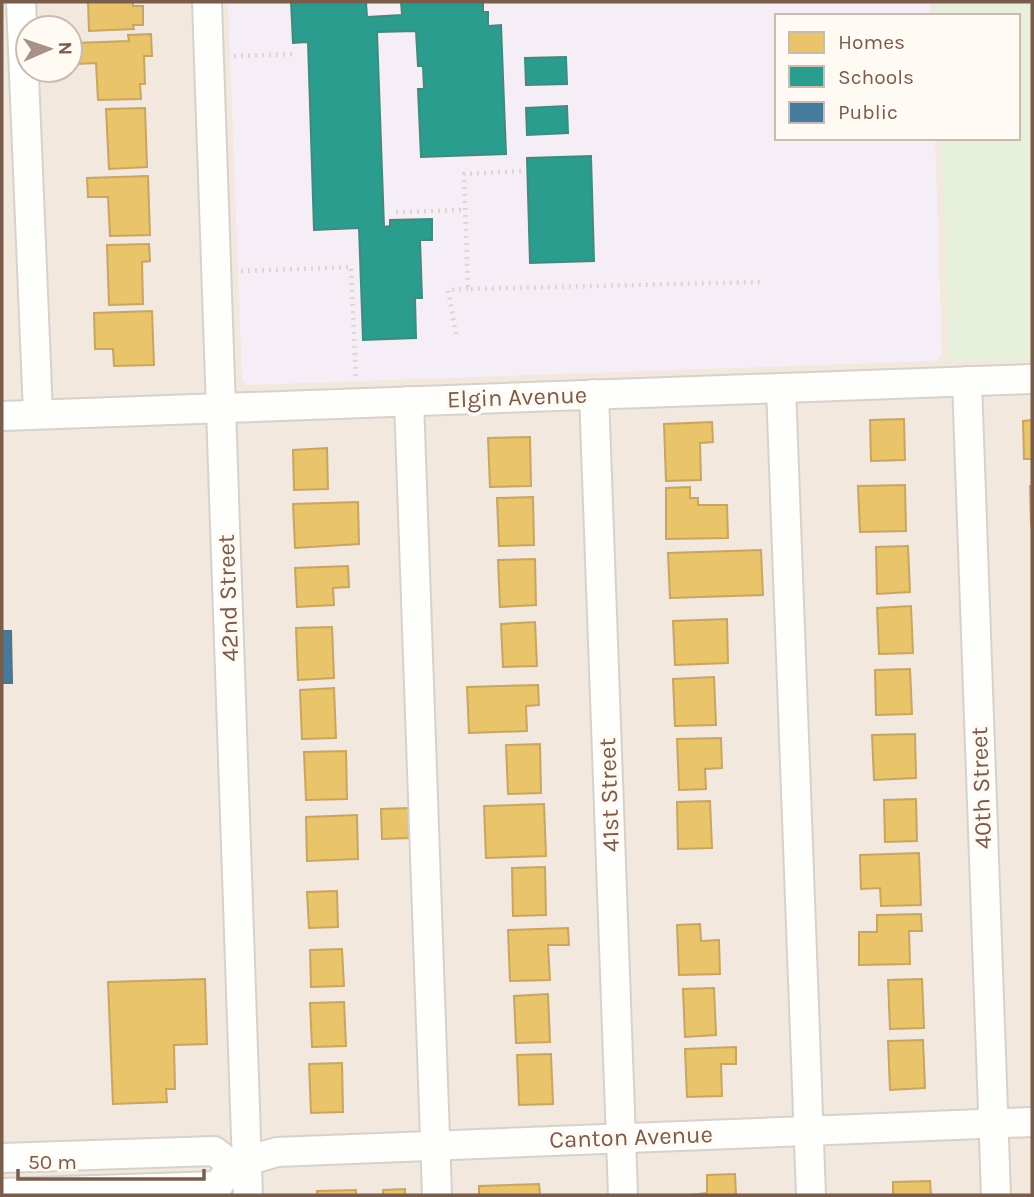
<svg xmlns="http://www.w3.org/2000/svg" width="1034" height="1197" font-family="Karla,sans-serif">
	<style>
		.residential { fill: #f2e8de; fill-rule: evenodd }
		.education { fill: #f6eef6 }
		.green { fill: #e7f0db }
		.homes { fill: #e9c46a; stroke: #c8a561; stroke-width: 2 }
		.schools { fill: #2a9d8f; stroke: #428a7b; stroke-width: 2 }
		.public { fill: #457b9d; stroke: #557285; stroke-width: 2 }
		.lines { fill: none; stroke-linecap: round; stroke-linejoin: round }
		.minor-casing { stroke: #d7d1cb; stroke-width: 32 }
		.path { stroke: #dcd5d0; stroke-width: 4.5; stroke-dasharray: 2 5; stroke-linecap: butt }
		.minor { stroke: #fefefd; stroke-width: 28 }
		.labels { text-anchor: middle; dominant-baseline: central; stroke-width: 7; stroke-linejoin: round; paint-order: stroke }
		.street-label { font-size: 24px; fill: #7a5c4d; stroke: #fffaf3 }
	</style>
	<rect width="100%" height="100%" fill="#f9f5f0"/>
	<path class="residential" d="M2 2H1032V1195H2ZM777 16H1018V138H777ZM28 28H70V70H28Z"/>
	<polygon class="education" points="228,2 930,2 930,16 777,16 777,138 935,138 942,355 934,361 246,385 242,378"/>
	<polygon class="green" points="936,2 1032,2 1032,359 955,362 950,359 941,138 1018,138 1018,16 937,16"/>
	<g class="homes">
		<polygon points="88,2 133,2 133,6 143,6 143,25 133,25 134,29 89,31"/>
		<polygon points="151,34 152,56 144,56 145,84 140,84 141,99 98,100 96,63 77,64 76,43 129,41 128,35"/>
		<polygon points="145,108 147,167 109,169 106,109"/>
		<polygon points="148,176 150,235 110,236 108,197 88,197 87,178"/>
		<polygon points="149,244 150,261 142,262 143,304 109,305 107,245"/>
		<polygon points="152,311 154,365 114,366 113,349 95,349 94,313"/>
		<polygon points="904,419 905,460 871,461 870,420"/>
		<polygon points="1032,420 1032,459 1024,459 1023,421"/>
		<polygon points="712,422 713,442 700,443 701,480 666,481 664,424"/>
		<polygon points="530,437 531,486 490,487 488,438"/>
		<polygon points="327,448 328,489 294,490 293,450"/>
		<polygon points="905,485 906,531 860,532 858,486"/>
		<polygon points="1030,486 1032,486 1032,526 1031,526"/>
		<polygon points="690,487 690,498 698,498 698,505 727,505 728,538 666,539 666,488"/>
		<polygon points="533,497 534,545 499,546 497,498"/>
		<polygon points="358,502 359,544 295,548 293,504"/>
		<polygon points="908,546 910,592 877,594 876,547"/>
		<polygon points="761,550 763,595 670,598 668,553"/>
		<polygon points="535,559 536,605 500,607 498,560"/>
		<polygon points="348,566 349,587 333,588 334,605 297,607 295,568"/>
		<polygon points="911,606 913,653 879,654 877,608"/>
		<polygon points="727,619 728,663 675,665 673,621"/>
		<polygon points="535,622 537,666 503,667 501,624"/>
		<polygon points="332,627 334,678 298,680 296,628"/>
		<polygon points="910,669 912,714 876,715 875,670"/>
		<polygon points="714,677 716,725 675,726 673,679"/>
		<polygon points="538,685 539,705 526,706 527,731 469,733 467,687"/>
		<polygon points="334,688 336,738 302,739 300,690"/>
		<polygon points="915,734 916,778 874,780 872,735"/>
		<polygon points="721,738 722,768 705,769 706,789 679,790 677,739"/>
		<polygon points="540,744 541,793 508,794 506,745"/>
		<polygon points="346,751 347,799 306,800 304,752"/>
		<polygon points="916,799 917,841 885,842 884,800"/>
		<polygon points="710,801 712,848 678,849 677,802"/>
		<polygon points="544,804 546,856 486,858 484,806"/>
		<polygon points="409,808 410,838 382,839 381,809"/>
		<polygon points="357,815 358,859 307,861 306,817"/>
		<polygon points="919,853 921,905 881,906 880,888 861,889 860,855"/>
		<polygon points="545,867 546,915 513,916 512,868"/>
		<polygon points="337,891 338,927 309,928 307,892"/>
		<polygon points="921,914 922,931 909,931 910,964 859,965 859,932 877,932 877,915"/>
		<polygon points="700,924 701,941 719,940 720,974 679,975 677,925"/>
		<polygon points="568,928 569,945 548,945 550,980 510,981 508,930"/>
		<polygon points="342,949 344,986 311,987 310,950"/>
		<polygon points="205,979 207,1044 174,1045 175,1089 166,1089 167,1102 113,1104 108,982"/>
		<polygon points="922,979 924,1028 890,1029 888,980"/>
		<polygon points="714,988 716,1035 685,1037 683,989"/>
		<polygon points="548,994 550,1042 516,1043 514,996"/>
		<polygon points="344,1002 346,1046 312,1047 310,1003"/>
		<polygon points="923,1040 925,1088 890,1090 888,1041"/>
		<polygon points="736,1047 736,1064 721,1064 722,1096 687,1097 685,1049"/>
		<polygon points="551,1054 553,1104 519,1105 517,1055"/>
		<polygon points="342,1063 343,1112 311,1113 309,1064"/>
		<polygon points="735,1174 736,1195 690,1195 707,1193 707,1175"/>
		<polygon points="930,1181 931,1195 893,1195 893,1182"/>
		<polygon points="539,1184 540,1195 479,1195 479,1186"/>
		<polygon points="405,1189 405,1195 383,1195 383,1190"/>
		<polygon points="356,1190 356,1195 317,1195 317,1191"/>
	</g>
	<g class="schools">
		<polygon points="291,2 366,2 367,17 402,15 401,2 483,2 483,12 488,12 488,26 501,25 506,154 421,157 418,89 424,89 423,66 418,66 416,31 377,32 384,227 390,226 390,220 432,219 432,240 420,240 422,298 415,298 416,338 363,340 359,228 314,230 308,42 293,43"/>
		<polygon points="566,57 567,84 526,85 525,58"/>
		<polygon points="567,106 568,133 527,135 526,108"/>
		<polygon points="591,156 594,261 530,263 527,158"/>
	</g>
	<polygon class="public" points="2,631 11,631 12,683 2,683"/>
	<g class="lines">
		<g class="minor-casing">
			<g id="minor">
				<polyline points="21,2 38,414"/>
				<polyline points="207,2 248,1195"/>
				<polyline points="967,381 996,1195"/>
				<polyline points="781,388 811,1195"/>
				<polyline points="594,394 623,1195"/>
				<polyline points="409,401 437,1195"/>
				<polyline points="2,416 1032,379"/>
				<polyline points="2,1158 214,1151 232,1165"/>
				<polyline points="2,1193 218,1186 232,1165 277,1152 1032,1122"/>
			</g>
		</g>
		<g class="path">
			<polyline points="234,56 297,54"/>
			<polyline points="521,171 464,174 468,289 761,282"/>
			<polyline points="396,212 465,210"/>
			<polyline points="241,271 351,267 356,379"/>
			<polyline points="456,334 448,290 468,289"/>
		</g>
		<use href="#minor" class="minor"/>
	</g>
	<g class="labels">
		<g class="street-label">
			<text transform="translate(517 397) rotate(-2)">Elgin Avenue</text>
			<text transform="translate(228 598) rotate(-92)">42nd Street</text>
			<text transform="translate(981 788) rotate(-92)">40th Street</text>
			<text transform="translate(609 795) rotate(-92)">41st Street</text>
			<text transform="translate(631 1137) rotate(-2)">Canton Avenue</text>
		</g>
	</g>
	<rect width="1034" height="1197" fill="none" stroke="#7a5c4d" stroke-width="7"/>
	<rect x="775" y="14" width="245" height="126" fill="#fffaf3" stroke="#cabbb1" stroke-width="2"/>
	<rect x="789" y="32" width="35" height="21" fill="#e9c46a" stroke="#cabbb1" stroke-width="2"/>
	<text x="838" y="49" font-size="21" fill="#7a5c4d">Homes</text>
	<rect x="789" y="66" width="35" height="21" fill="#2a9d8f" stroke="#cabbb1" stroke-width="2"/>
	<text x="838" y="84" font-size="21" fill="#7a5c4d">Schools</text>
	<rect x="789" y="102" width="35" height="21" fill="#457b9d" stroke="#cabbb1" stroke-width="2"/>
	<text x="838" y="119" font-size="21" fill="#7a5c4d">Public</text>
	<g transform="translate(49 49) rotate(88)"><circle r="33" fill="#fffaf3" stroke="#cabbb1" stroke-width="2"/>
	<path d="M0-5L12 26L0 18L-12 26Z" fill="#a69286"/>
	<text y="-10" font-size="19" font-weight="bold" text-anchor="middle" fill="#7a5c4d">N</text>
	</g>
	<path d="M18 1169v10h186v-10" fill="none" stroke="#7a5c4d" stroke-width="3.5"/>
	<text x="28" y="1169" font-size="21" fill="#7a5c4d" stroke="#fffaf3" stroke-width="5" paint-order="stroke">50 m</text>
</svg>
